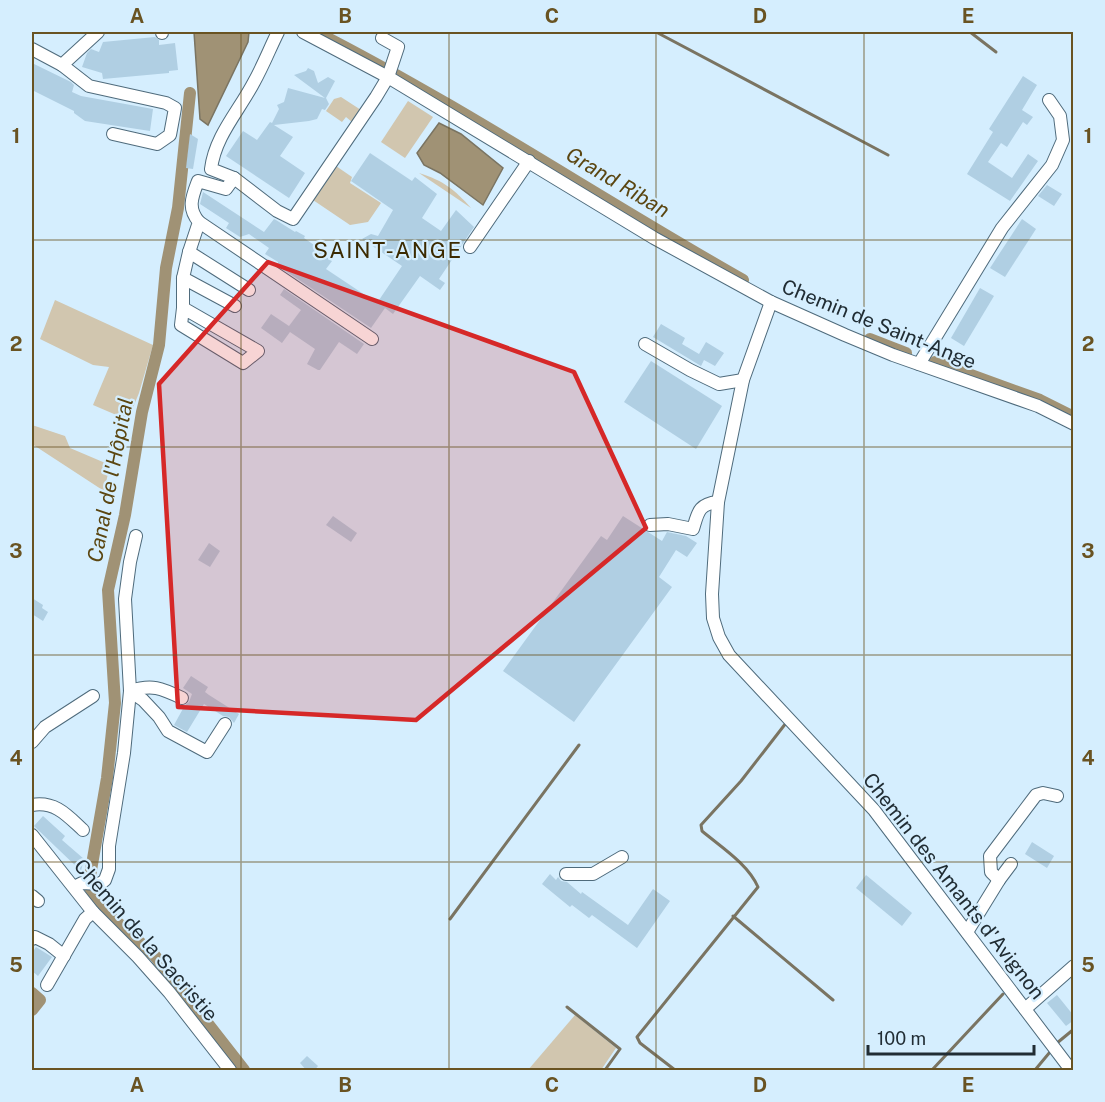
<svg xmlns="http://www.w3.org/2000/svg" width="1105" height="1102" font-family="'Public Sans',sans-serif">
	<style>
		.green { fill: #d1c6af }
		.water { fill: #a09275; stroke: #7a7462; stroke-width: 1.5 }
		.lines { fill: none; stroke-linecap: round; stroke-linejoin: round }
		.stream { stroke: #7a7462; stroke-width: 3 }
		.canal { stroke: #a09275; stroke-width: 12 }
		.building { fill: #b0cfe3 }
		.minor-casing { stroke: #4f6b7c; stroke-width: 14 }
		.minor { stroke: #fff; stroke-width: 12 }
		.marked { fill: #d62828; fill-opacity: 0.2; stroke: #d62828; stroke-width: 4.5; stroke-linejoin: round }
		.grid { fill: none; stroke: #695322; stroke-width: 1.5; stroke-opacity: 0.55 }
		.labels { text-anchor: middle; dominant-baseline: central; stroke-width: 4.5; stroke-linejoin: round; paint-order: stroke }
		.street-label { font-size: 20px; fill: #212d34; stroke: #d5eefe }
		.water-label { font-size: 21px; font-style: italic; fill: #5b4611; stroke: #d5eefe }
		.quarter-label { font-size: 22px; letter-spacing: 1.5px; fill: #3b2a01; stroke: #d5eefe }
		.neatline { fill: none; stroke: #695322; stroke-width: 2 }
		.grid-label { font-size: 20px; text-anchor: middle; font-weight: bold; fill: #695322 }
	</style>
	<rect width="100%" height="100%" fill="#d5eefe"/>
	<g class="green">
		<polygon points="341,97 361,110 352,122 346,117 342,122 326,111 334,99"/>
		<polygon points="408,101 433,117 405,158 381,142"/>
		<polygon points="336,166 352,177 350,183 381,203 368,222 350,225 313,200"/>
		<path d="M419 173C444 181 454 189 471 208Z"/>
		<polygon points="55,300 153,345 139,393 128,420 93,405 109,367 93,365 40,339"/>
		<polygon points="32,425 65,436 70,448 110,465 104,491 32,444"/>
		<polygon points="575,1015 616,1048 601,1070 528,1070"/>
	</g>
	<g class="water">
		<polygon points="194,32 249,32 248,42 208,125 200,119"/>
		<polygon points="439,123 461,134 503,168 483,205 440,173 424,165 417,153"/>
	</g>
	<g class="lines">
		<g class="stream">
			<polyline points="656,32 888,155"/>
			<polyline points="970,32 996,52"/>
			<polyline points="733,916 833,1000"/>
			<polyline points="450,919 579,745"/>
			<polyline points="567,1007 620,1049 605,1070"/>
			<polyline points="1057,1043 1074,1029"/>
			<path d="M675 1070 640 1043 637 1037 758 887C748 864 721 847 702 831L701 825 741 781 786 723"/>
			<polyline points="932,1070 1003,994"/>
			<polyline points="1035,1070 1050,1052"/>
		</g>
		<g class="canal">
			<path d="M316 32C463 107 600 199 743 280"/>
			<polyline points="870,339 906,353"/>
			<polyline points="935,362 1040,400 1074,417"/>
			<polyline points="90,876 107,778 115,703 108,590 125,515 142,412 159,345 166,268 178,208 190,93"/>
			<polyline points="91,890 98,905 155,956 244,1070"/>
			<polyline points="32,993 40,1000 32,1010"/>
		</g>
	</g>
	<g class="building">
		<polygon points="155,37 159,40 159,45 175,43 178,70 169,71 169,73 103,79 102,73 82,67 87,53 91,49 99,52 103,42"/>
		<polygon points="32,63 71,82 74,85 72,92 81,96 153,109 150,131 85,121 74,113 74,111 32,90"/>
		<polygon points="308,68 314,71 318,83 328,77 335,81 326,98 329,104 325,110 322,109 317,119 309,121 274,125 293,137 280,156 305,173 289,198 226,156 243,131 257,140 270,122 272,123 279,109 277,105 284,102 288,88 325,98 294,75 306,71"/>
		<polygon points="1023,76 1037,85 1022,110 1033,117 1027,125 1023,122 1007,147 1001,143 988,162 1012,178 1028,154 1038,161 1010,201 967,174 993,132 989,129"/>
		<polygon points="190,134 198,139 193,169 186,168"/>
		<polygon points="370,153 412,181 415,177 437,194 422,218 441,231 456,210 474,227 439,279 445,283 440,290 420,276 393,314 385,308 371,328 278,266 278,262 265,254 269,248 249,234 240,237 226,228 229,223 200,204 203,192 264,232 274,219 276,220 295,232 296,231 305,236 304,238 327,254 325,256 332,261 326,269 377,303 402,266 362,239 371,234 378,236 393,210 351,181"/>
		<polygon points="1047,185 1062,194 1054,206 1038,196"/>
		<polygon points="1022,219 1036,229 1005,277 990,268"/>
		<polygon points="980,288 994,296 964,346 951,338"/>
		<polygon points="284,289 364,344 357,354 339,342 320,370 318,370 307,364 315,349 290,332 282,343 261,328 271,314 289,326 301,310 280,295"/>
		<polygon points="661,324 685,338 682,344 699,354 706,342 724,353 715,366 704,360 701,366 653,337"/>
		<polygon points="651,361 722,406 696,449 624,402"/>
		<polygon points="333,516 357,533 351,542 326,525"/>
		<polygon points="623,516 662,541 667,532 686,536 697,543 687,557 676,550 659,577 672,587 574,722 503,671 601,536 607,540"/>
		<polygon points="209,543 220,551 210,567 198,560"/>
		<polygon points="32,598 43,605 42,608 48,612 43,621 32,614"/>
		<polygon points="191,676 208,687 205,692 209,695 239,714 234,723 229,717 223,716 204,704 187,732 174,725 185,705 189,702 192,694 183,688"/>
		<polygon points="43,816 65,836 62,840 84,859 81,871 34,826"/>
		<polygon points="1032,842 1054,856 1047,868 1025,854"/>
		<polygon points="550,874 556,880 558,877 561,881 567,882 581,894 582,892 628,925 653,889 670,901 637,948 592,915 589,918 572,905 570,907 542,884"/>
		<polygon points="866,875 912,913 902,926 856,888"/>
		<polygon points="36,947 52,957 38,976 32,971 32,953"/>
		<polygon points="1057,995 1074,1016 1074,1020 1066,1026 1047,1003"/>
		<polygon points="307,1056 318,1066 314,1071 307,1071 300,1063"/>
	</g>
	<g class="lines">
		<g class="minor-casing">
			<g id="minor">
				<polyline points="162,32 162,33"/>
				<path d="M278 32C270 48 263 66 254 82 239 111 215 136 211 169L234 178 277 211 293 219 376 97 388 77 398 47 382 38"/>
				<polyline points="303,32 388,77 654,238 771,302 845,335 893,355 1038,406 1074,424"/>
				<polyline points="32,49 62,65 98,32"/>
				<polyline points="62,65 89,86 166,103 175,108 170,135 157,144 113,134"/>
				<path d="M234 178 226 189 198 181C192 197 187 208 199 222L189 252 183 278 235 306"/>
				<polyline points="199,222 372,339"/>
				<polyline points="470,247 529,161"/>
				<polyline points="189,252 249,290"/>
				<polyline points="183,278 183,308 258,351 243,363 181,325 183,308"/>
				<polyline points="771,302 743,380 718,502 712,594 713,618 719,637 729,655 874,810 1071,1070"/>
				<polyline points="645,344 690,370 719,384 743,380"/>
				<polyline points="919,364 1002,228 1052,165 1063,140 1060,116 1049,100"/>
				<path d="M650 525 668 524 693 529C698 513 698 504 718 502"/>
				<polyline points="130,691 143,700 159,717 168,731 207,752 225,724"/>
				<path d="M130 691C152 684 161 688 182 698"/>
				<polyline points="32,742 45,727 93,696"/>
				<path d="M32 805C55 801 67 815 83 830"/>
				<polyline points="32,835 93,912 138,957 169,992 230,1070"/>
				<polyline points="566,874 593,874 622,857"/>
				<polyline points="999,880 991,872 990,856 1036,795 1043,793 1057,796"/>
				<polyline points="74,887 82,883 100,884 105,880 109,869 109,846 124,753 130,691 125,599 130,562 136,536"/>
				<polyline points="32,896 38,901"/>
				<polyline points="967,932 999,880 1011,864"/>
				<polyline points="32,939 35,937 49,944 64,956"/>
				<polyline points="47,985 85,919 93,912"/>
				<polyline points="1025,1009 1074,966"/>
			</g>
		</g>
		<use href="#minor" class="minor"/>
	</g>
	<path class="marked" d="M268 262 574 372 646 528 416 720 178 707 159 384Z"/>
	<path class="grid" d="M241 32V1070M449 32V1070M656 32V1070M864 32V1070M32 240H1074M32 447H1074M32 655H1074M32 862H1074"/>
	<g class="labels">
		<g class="street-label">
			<text transform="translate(879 324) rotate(22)">Chemin de Saint-Ange</text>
			<text transform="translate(954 886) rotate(52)">Chemin des Amants d'Avignon</text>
			<text transform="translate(146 940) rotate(49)">Chemin de la Sacristie</text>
		</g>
		<g class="water-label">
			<text transform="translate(618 182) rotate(31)">Grand Riban</text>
			<text transform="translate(110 480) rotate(-79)">Canal de l'Hôpital</text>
		</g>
		<g class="quarter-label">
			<text x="388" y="250">SAINT-ANGE</text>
		</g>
	</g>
	<rect width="1105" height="1102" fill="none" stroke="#d5eefe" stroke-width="66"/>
	<path d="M868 1045v9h166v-9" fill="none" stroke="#212d34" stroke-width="3"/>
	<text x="877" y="1045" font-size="18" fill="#212d34" stroke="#d5eefe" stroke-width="4.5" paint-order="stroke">100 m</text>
	<rect x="33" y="33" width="1039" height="1036" class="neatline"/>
	<g class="grid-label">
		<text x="137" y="23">A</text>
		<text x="345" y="23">B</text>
		<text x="552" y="23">C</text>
		<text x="760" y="23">D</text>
		<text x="968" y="23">E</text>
		<text x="16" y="143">1</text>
		<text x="1088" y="143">1</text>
		<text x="16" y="351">2</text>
		<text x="1088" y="351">2</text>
		<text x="16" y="558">3</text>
		<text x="1088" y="558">3</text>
		<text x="16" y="765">4</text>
		<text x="1088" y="765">4</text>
		<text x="16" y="972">5</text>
		<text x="1088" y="972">5</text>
		<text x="137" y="1092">A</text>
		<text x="345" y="1092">B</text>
		<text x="552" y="1092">C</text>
		<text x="760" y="1092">D</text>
		<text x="968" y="1092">E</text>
	</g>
</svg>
